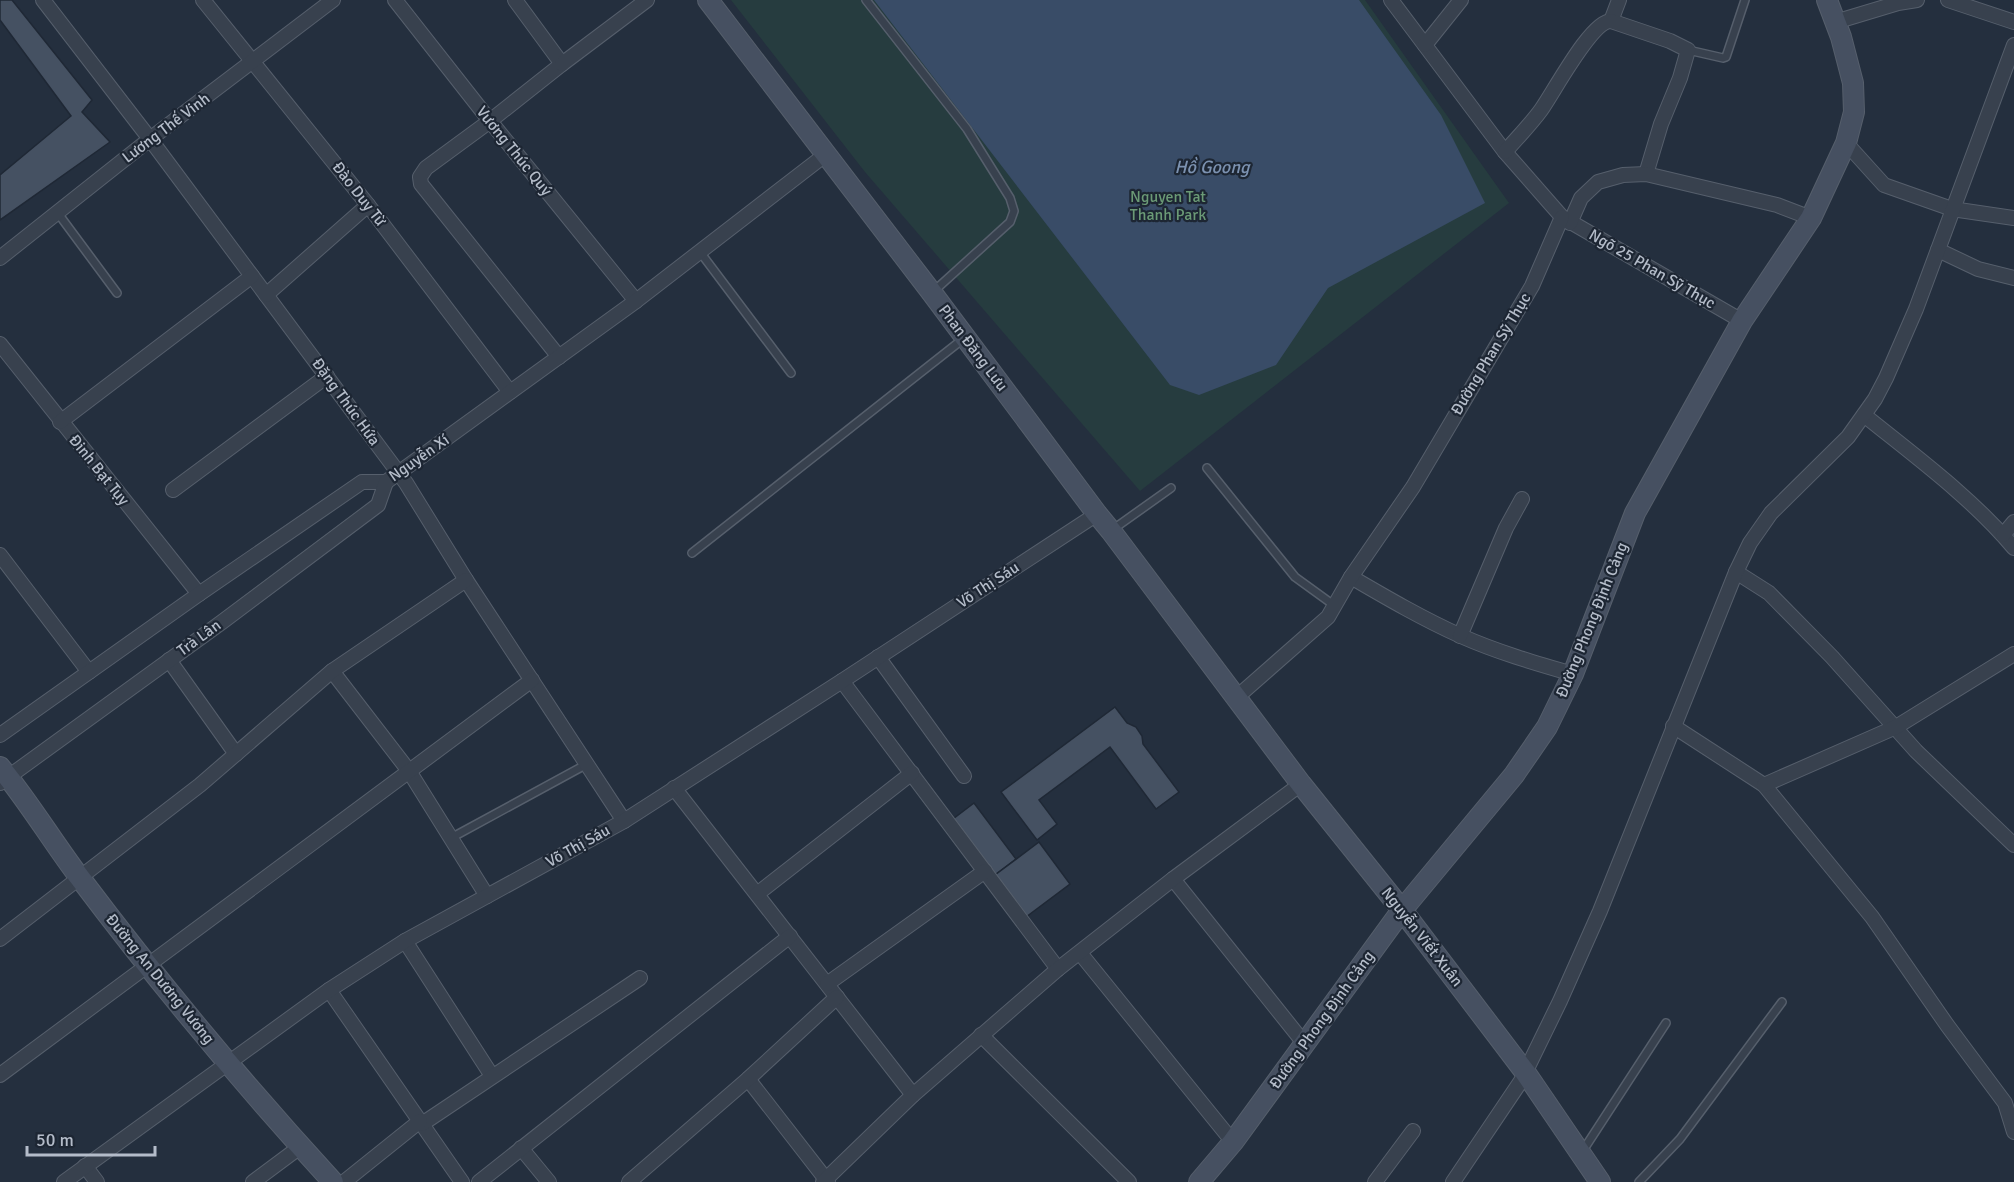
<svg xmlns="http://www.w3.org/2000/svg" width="2014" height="1182" font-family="Signika,sans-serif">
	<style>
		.green { fill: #263c3f }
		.water { fill: #394c67 }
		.building { fill: #455162; stroke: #1f2835; stroke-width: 1.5 }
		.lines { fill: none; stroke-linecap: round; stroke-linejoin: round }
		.lane-casing { stroke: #565f6c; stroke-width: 10 }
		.street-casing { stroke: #565f6c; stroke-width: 16 }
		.secondary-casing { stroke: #565f6c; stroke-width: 22 }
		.lane { stroke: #38414e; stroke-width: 7 }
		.street { stroke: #38414e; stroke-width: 14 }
		.secondary { stroke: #465061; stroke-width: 20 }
		.labels { text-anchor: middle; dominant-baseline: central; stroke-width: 4.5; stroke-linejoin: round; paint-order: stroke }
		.street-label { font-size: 16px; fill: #b4bcc9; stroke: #1d2633 }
		.park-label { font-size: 16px; fill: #6b9a76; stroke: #1d2633 }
		.water-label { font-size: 18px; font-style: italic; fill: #7c92b1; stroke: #1d2633 }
	</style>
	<rect width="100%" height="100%" fill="#242f3e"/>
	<polygon class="green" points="731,0 1365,0 1509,203 1140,491 865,172"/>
	<polygon class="water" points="874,0 1359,0 1441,115 1485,203 1328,288 1276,365 1199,395 1170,385"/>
	<g class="building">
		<polygon points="0,0 12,0 92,100 82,112 110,142 0,220 0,175 71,116 0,20"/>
		<polygon points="1115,707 1127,723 1136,727 1142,736 1143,744 1179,792 1156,809 1110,747 1039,800 1057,824 1037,840 1001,792"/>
		<polygon points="974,803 1016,859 995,875 953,819"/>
		<polygon points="1039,842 1070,884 1026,917 995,875"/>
	</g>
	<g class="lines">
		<g class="lane-casing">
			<g id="lane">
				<polyline points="866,0 967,129 1010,198 1014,211 1010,222 934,291"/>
				<polyline points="1688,50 1723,58 1726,57 1745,0"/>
				<polyline points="57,212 117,293"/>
				<polyline points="700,252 791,373"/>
				<polyline points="1207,468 1295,577 1335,606"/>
				<polyline points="1112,530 1171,488"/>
				<polyline points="692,553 963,339"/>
				<polyline points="451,838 587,764"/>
				<polyline points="1582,1152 1666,1023"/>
				<polyline points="1639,1182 1680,1139 1782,1002"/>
			</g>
		</g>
		<g class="street-casing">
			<g id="street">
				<polyline points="43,0 150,139 406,483 466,580 624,821"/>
				<polyline points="203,0 368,205 510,392"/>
				<polyline points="395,0 490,121 636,301"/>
				<polyline points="515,0 562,64 490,121 426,168 420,177 421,184 559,357"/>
				<polyline points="1391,0 1505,152 1562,217 1742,321"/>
				<polyline points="1948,0 2014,22"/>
				<polyline points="1611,21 1619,0"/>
				<polyline points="1835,22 1898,3 1917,0"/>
				<polyline points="1425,45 1461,0"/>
				<polyline points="562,64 647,0"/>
				<polyline points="1846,143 1884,185 1952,209 2014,218"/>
				<path d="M1505 152C1517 138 1530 125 1541 110 1554 92 1591 21 1611 21L1670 41 1688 50 1680 78 1661 124 1646 174"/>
				<polyline points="1570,223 1581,198 1598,182 1623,175 1646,174 1777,205 1811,218"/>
				<polyline points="1938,250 1978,269 2014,278"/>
				<polyline points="0,258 150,139 333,0"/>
				<polyline points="266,295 368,205"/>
				<polyline points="0,344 199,594"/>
				<path d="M1864 415C1916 457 1971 497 2014 548"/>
				<polyline points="60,422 252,276"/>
				<polyline points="173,490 327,376"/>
				<polyline points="2003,535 2014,522"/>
				<polyline points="0,555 89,672"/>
				<polyline points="1736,572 1769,593 1832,657 1916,751 2014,845"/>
				<path d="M1351 577C1387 598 1423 619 1461 636 1497 652 1535 663 1573 674"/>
				<polyline points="1460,636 1506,528 1522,499"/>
				<polyline points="878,657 964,776"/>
				<polyline points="169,660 236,754"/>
				<polyline points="332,671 409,771 487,896"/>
				<polyline points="842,681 1058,969"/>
				<polyline points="1237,697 1328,617 1351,577 1413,487 1532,286 1562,217"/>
				<polyline points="1673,726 1764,785 1872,917 1947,1025 2005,1103 2014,1132"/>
				<polyline points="0,735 199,594 362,482 386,482 636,301 825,155"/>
				<polyline points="0,783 222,622 378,505 386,482"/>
				<polyline points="1764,785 1896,727 2014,654"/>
				<polyline points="674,788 913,1095"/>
				<polyline points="1173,879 1304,1043"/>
				<polyline points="757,894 912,773"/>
				<polyline points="0,939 200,785 332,671 466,580"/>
				<polyline points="405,941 492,1076"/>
				<polyline points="1080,953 1233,1142"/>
				<polyline points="827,984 985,871"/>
				<polyline points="329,990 462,1182"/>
				<polyline points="981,1035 1129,1182"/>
				<polyline points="0,1075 532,680"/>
				<polyline points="748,1079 828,1182"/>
				<polyline points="422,1124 640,978"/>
				<polyline points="521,1148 549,1182"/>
				<polyline points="85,1166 97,1182"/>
				<polyline points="64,1182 329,990 405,941 624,821 842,681 1097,514"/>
				<polyline points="253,1182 300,1147"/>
				<polyline points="344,1182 420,1121"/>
				<polyline points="479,1182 790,936"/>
				<polyline points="629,1182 748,1079 837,997"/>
				<polyline points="823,1182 913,1095 1058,969 1173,879 1301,784"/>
				<polyline points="1375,1182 1413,1131"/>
				<polyline points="1453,1182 1521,1081 1560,1001 1600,911 1736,572 1750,543 1771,513 1848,437 1875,399 1886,378 1916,309 2014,45"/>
			</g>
		</g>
		<g class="secondary-casing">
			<g id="secondary">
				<polyline points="708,0 932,293 1097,514 1111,531 1301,784 1402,910 1525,1072 1600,1182"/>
				<path d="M0 767C29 802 52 841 80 878 159 983 244 1085 333 1182"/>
				<polyline points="1199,1182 1233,1142 1402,910 1514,775 1547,727 1573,674 1635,513 1742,321 1811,218 1846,143 1854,112 1853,83 1841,37 1827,0"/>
			</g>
		</g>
		<use href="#lane" class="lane"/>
		<use href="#street" class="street"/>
		<use href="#secondary" class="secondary"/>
	</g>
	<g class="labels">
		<g class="street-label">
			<text transform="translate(166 128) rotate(-37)">Lương Thế Vinh</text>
			<text transform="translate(514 151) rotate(51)">Vương Thúc Quý</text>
			<text transform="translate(359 194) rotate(52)">Đào Duy Từ</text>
			<text transform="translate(1652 269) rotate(30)">Ngõ 25 Phan Sỹ Thục</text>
			<text transform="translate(973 348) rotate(53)">Phan Đăng Lưu</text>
			<text transform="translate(1491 354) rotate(-59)">Đường Phan Sỹ Thục</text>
			<text transform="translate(346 402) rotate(54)">Đặng Thúc Hứa</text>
			<text transform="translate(419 458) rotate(-35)">Nguyễn Xí</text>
			<text transform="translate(99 470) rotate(51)">Đinh Bạt Tụy</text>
			<text transform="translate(988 585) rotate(-33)">Võ Thị Sáu</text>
			<text transform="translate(1592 620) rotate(-68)">Đường Phong Định Cảng</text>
			<text transform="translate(199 638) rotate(-36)">Trà Lân</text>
			<text transform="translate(578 846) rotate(-29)">Võ Thị Sáu</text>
			<text transform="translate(1422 937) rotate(52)">Nguyễn Viết Xuân</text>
			<text transform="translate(160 979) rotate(51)">Đường An Dương Vương</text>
			<text transform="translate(1322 1020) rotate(-54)">Đường Phong Định Cảng</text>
		</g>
		<g class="park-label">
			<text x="1168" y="197">Nguyen Tat<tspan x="1168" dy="18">Thanh Park</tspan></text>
		</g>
		<g class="water-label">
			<text x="1212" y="167">Hồ Goong</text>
		</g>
	</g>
	<path d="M27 1146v9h128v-9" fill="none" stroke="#b4bcc9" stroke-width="3"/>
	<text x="36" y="1146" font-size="18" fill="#b4bcc9" stroke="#1d2633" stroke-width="4.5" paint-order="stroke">50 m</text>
</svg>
